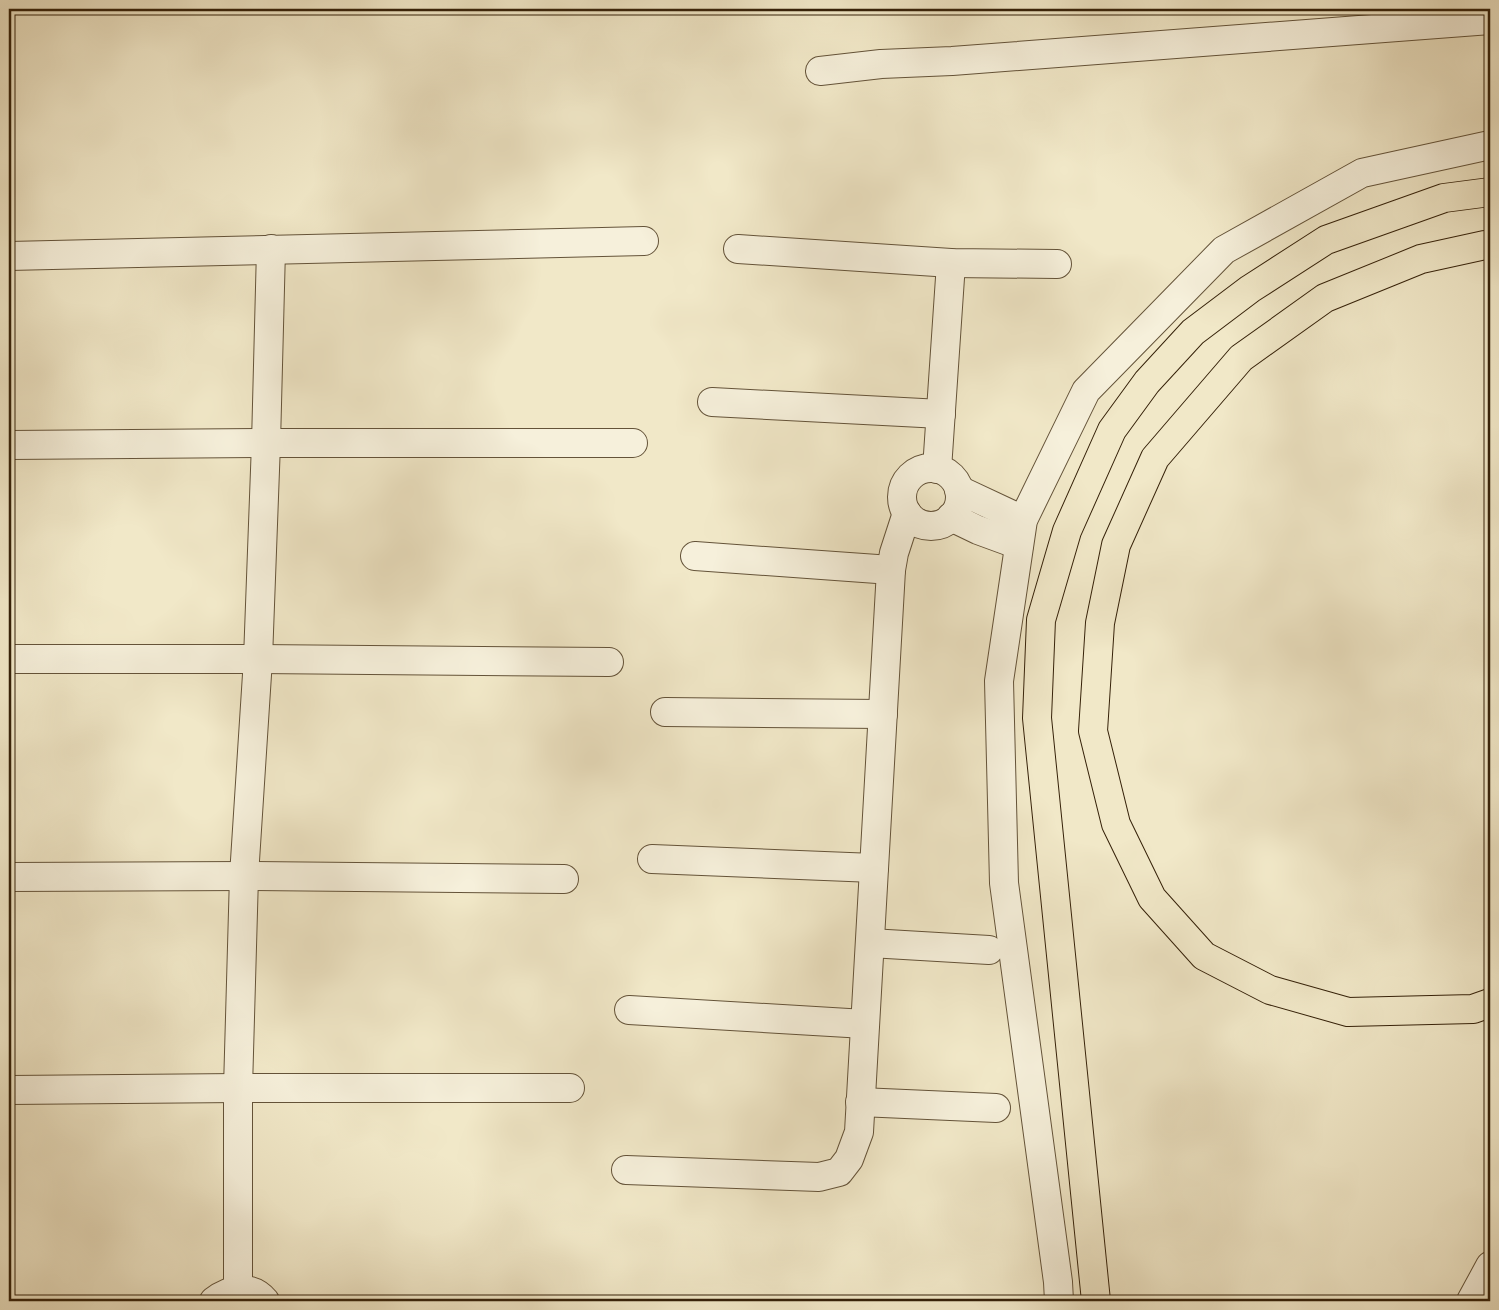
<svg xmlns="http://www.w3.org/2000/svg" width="1499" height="1310" font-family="'EB Garamond',serif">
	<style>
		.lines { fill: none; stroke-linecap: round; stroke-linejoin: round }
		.minor-casing { stroke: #645339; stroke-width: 30 }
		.highway-casing { stroke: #352109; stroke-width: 30 }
		.minor { stroke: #f6f0db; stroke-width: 28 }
		.highway { stroke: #f1e8c8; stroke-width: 28 }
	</style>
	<rect width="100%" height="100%" fill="#f1e8c8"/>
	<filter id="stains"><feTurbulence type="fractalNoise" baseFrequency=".004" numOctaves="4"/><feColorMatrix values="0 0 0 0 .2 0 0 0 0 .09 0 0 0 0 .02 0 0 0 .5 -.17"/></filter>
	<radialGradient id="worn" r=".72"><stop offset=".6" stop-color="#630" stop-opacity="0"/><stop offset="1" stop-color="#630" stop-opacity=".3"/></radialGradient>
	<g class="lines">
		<g class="minor-casing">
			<g id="minor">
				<polyline points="820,71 881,64 952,61 1490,20"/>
				<polyline points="738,249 951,263 1057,264"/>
				<polyline points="9,256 644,241"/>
				<polyline points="712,402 941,414"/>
				<polyline points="9,445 266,443 633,443"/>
				<circle cx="931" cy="497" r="29"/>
				<polyline points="937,469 951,263"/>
				<polyline points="959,490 1023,520"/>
				<polyline points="951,517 978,530 1019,545"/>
				<polyline points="695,556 891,570"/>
				<polyline points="9,659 258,659 609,662"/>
				<polyline points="665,712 883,714"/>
				<polyline points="652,859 874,868"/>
				<polyline points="9,877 244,876 564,879"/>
				<polyline points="870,943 989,950"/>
				<polyline points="629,1010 865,1024"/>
				<polyline points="9,1090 238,1088 570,1088"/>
				<polyline points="860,1102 996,1108"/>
				<polyline points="626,1170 819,1177 839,1172 849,1159 859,1132 891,570 894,553 907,513"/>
				<polyline points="238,1289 238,1088 244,876 258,659 266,443 271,249"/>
				<path d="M214 1301C229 1289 251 1284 265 1301"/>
				<polyline points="1059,1301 1058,1282 1004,883 999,681 1023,520 1086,391 1224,250 1362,173 1490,145"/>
				<polyline points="1471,1301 1490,1266"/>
			</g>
		</g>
		<g class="highway-casing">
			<g id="highway">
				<polyline points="1490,245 1485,245 1421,259 1325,298 1241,358 1155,458 1116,545 1100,623 1093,731 1116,824 1152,898 1204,956 1270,990 1348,1012 1473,1009 1490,1003"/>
				<polyline points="1096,1301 1037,718 1041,620 1067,531 1112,430 1147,382 1193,332 1250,289 1326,240 1444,198 1490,192"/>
			</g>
		</g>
		<use href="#minor" class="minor"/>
		<use href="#highway" class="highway"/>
	</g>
	<rect width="1499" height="1310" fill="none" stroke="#f1e8c8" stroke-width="30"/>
	<rect x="10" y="10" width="1479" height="1290" fill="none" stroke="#352109" stroke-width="2.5"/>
	<rect x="15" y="15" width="1469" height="1280" fill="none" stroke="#352109"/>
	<rect width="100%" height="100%" filter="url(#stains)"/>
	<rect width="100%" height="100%" fill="url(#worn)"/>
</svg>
